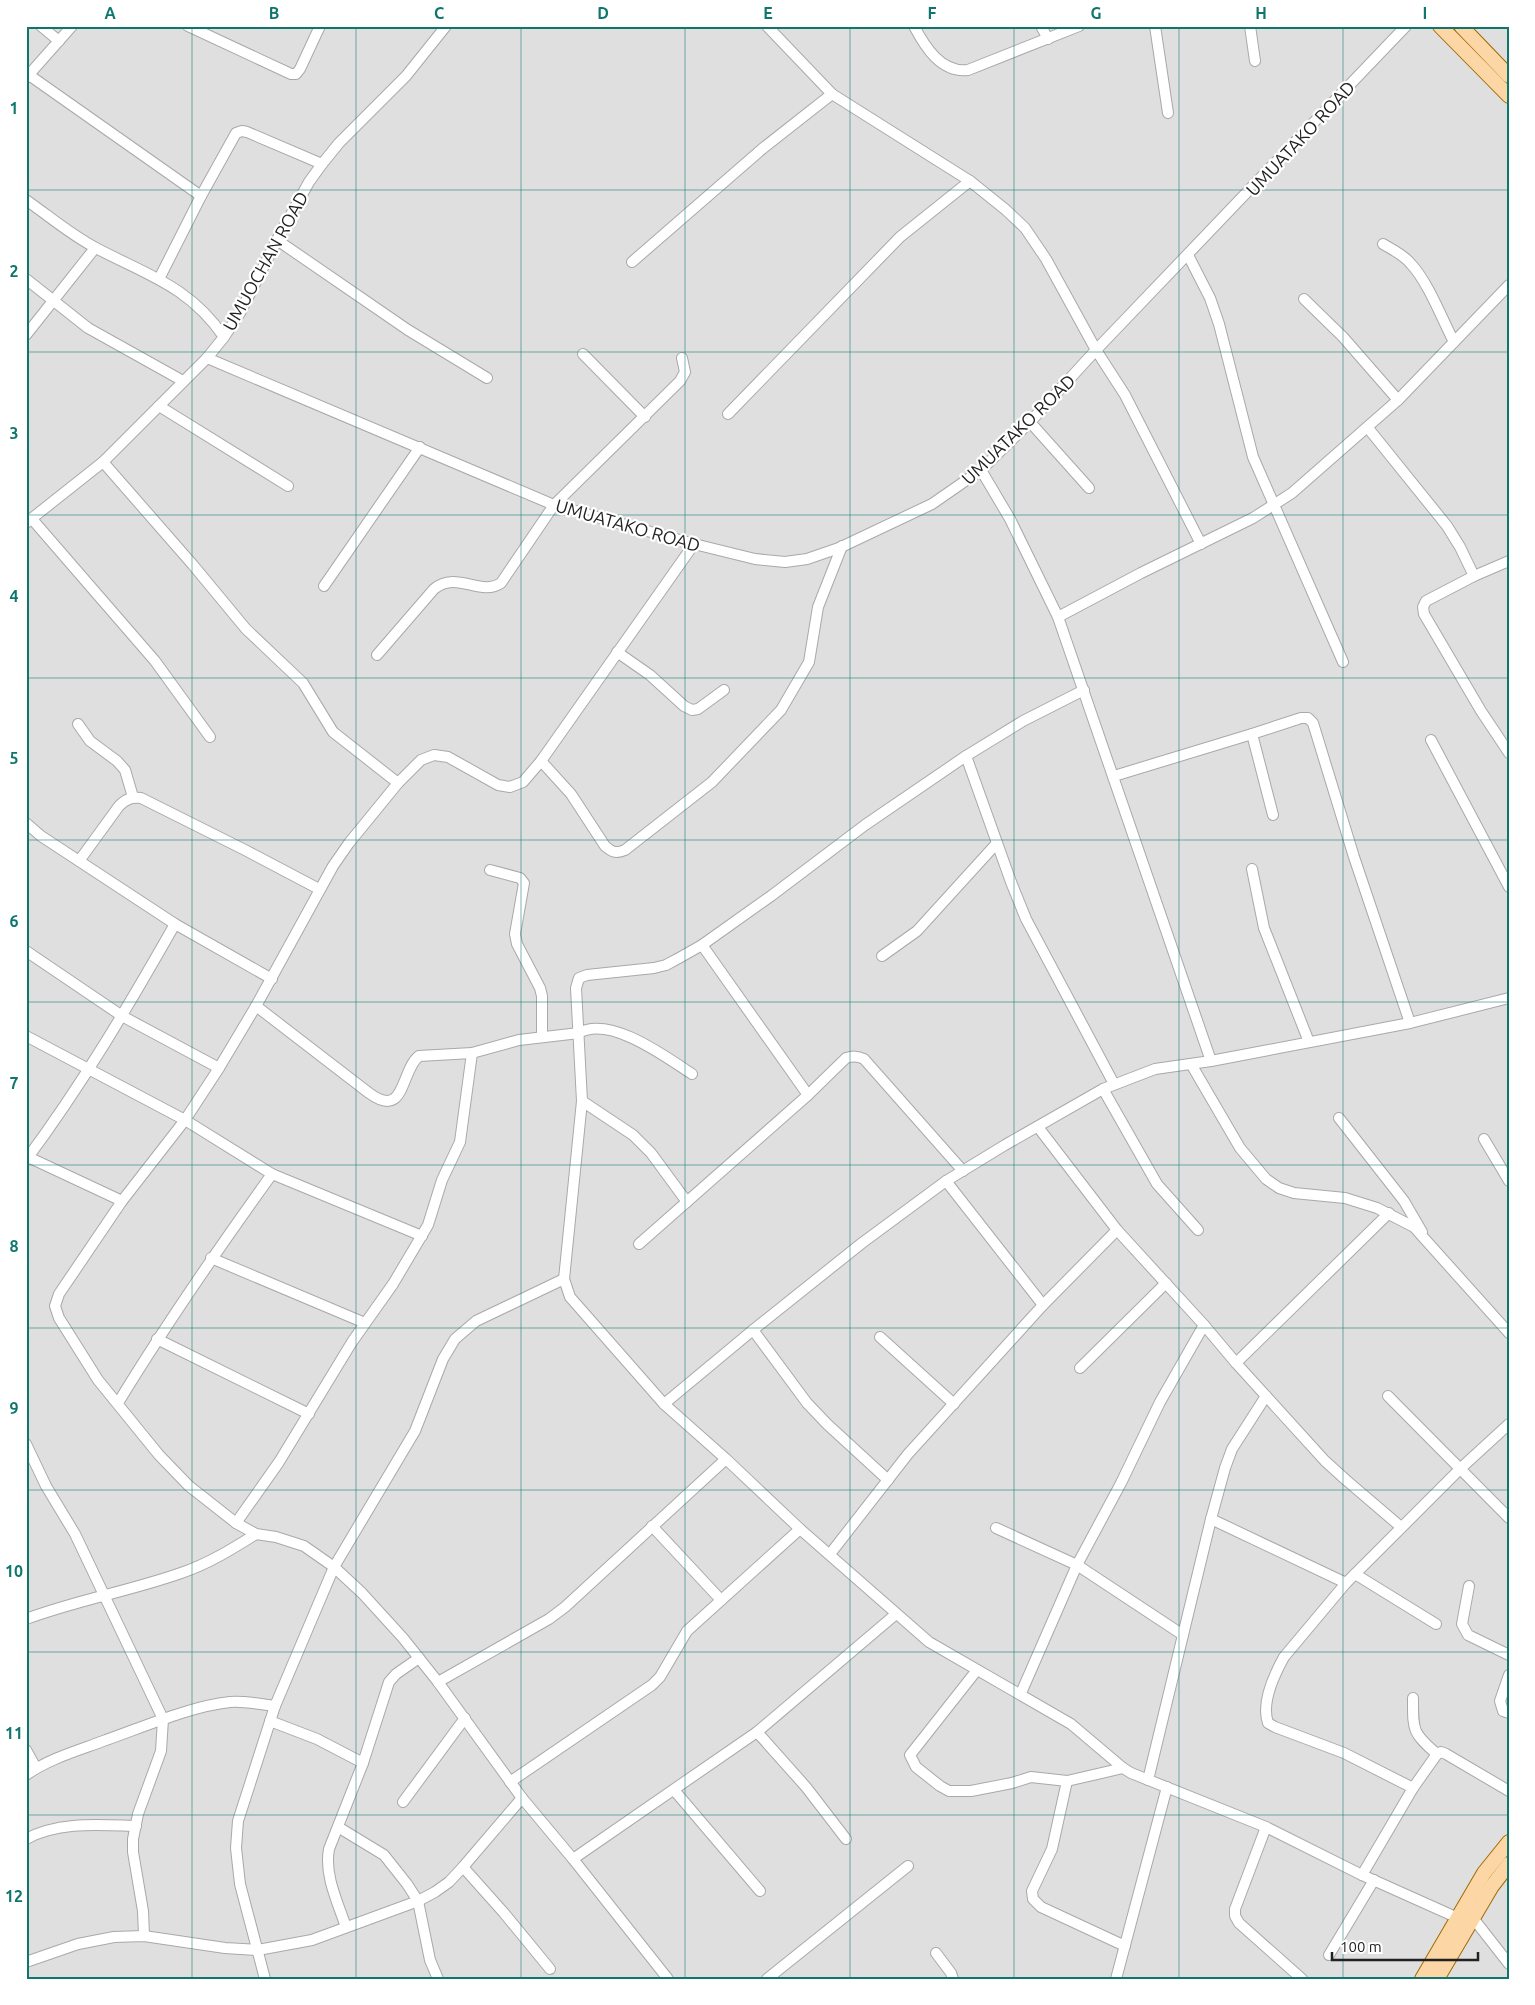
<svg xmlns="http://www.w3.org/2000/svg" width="1535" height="2005" font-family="Ubuntu,sans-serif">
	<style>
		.residential { fill: #e0dfdf }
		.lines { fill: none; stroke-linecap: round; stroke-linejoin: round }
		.minor-casing { stroke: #a9a9a9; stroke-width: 12 }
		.major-casing { stroke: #a06b00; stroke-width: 16 }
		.minor { stroke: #fff; stroke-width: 10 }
		.major { stroke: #fcd6a4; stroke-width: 14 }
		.grid { fill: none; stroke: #0f766e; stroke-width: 1; stroke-opacity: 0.55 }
		.labels { text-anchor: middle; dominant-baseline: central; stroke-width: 4.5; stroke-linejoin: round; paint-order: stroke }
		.street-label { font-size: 18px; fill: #222; stroke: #fff }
		.neatline { fill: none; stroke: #0f766e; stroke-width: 2 }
		.grid-label { font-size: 16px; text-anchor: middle; font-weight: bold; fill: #0f766e }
	</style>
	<rect width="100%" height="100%" fill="#f2efe9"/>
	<rect class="residential" x="26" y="26" width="1483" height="1953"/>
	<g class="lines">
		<g class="minor-casing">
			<g id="minor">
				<polyline points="41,26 59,41"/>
				<polyline points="188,26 291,74 296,74 300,69 320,26"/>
				<polyline points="767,26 832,94 970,181 1006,210 1025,228 1046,259 1096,350 1125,395 1201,544"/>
				<path d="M914 26C925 47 941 73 968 70L1079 26"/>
				<polyline points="1041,26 1048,39"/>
				<polyline points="1155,26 1168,113"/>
				<polyline points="1250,26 1255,61"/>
				<polyline points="29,75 201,196"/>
				<polyline points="26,78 72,26"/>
				<path d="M26 200C49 216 71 235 96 248 147 275 189 286 224 337"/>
				<polyline points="277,240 408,330 487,378"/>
				<path d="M1383 244C1393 250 1404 255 1411 264 1428 282 1442 319 1454 342"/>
				<polyline points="1188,255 1210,298 1219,324 1253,457 1343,662"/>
				<polyline points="632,262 762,149 832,94"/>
				<polyline points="26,279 88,328 183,381"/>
				<polyline points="159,279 201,196 236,133 242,131 247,132 322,164"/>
				<polyline points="1304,299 1343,337 1398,400"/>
				<polyline points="26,335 95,248"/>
				<polyline points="583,354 645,417"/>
				<polyline points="207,358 554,505 694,544 755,559 785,562 807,559 839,548 932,504 981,470 1030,422 1096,350 1406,26"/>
				<polyline points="159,406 288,486"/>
				<polyline points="728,414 900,237 970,181"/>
				<polyline points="1030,422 1089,488"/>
				<polyline points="1368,428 1447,526 1460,547 1474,576"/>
				<polyline points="103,462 193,565 246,629 303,683 333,732 398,783"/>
				<polyline points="981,470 1010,519 1058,617 1211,1061"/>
				<polyline points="32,519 155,661 210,737"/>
				<polyline points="26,523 103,462 207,358 224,337 240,313 277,240 309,182 322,164 339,143 406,76 446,26"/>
				<polyline points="1509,561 1474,576 1426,601 1423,607 1424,614 1481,711 1509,753"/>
				<polyline points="324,586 420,447"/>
				<polyline points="1058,617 1141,573 1253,518 1292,493 1398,400 1509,285"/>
				<polyline points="617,652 650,675 684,706 692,710 698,709 724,690"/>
				<path d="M377 655 434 589C457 570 480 597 501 583L554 505 680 381 685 372 682 358"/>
				<polyline points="1084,690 1023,721 966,756 865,825 771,896 702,945 679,958 666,965 654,968 587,975 579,978 576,988 582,1101 564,1279 570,1297 664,1404 726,1459 800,1529 929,1642 1071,1724 1123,1768 1131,1773 1266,1827 1362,1875 1458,1918"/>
				<polyline points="78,724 90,741 117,761 125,770 133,797"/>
				<polyline points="1252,734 1273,815"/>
				<polyline points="1431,740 1509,887"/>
				<polyline points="966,756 1011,882 1026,919 1114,1084"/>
				<path d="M541 761 571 794 605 846C612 852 616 854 625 850L712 782 781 710 809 662 818 607 842 546"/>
				<polyline points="1114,776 1252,734 1301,718 1308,718 1313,723 1354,857 1410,1023"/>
				<polyline points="26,823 41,836 175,924 272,979"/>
				<path d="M79 861 119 806C126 799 131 797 141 798L245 850 319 889"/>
				<polyline points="1252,869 1264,928 1309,1042"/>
				<polyline points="490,870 520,878 524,883 515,934 517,944 540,988 542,996 542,1036"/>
				<polyline points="702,945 808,1095"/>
				<polyline points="26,951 122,1016 219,1068"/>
				<polyline points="882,956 917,931 997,843"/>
				<path d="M256 1006 369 1093C406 1120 400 1071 419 1056L472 1053 519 1040 579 1033C610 1015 666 1057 692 1074"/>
				<polyline points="26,1036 185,1120 272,1174 422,1236"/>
				<polyline points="1191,1064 1240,1148 1266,1179 1279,1188 1294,1193 1345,1198 1377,1208 1414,1227 1509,1333"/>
				<polyline points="1103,1089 1157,1184 1198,1230"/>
				<polyline points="582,1101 633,1135 651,1153 687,1202"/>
				<polyline points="1339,1118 1404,1201 1422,1232"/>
				<polyline points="1038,1127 1117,1230 1204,1325 1236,1363 1325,1461 1346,1480 1401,1527"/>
				<polyline points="1484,1139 1509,1181"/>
				<polyline points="28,1157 122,1201"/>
				<path d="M26 1160C82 1085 129 1005 175 924"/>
				<polyline points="946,1181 1043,1305"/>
				<path d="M639 1244 808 1095 846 1058C853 1056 857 1056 864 1059L963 1171"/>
				<polyline points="211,1258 365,1323"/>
				<polyline points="753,1330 807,1403 827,1424 888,1480"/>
				<polyline points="880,1337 954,1404"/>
				<polyline points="157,1339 309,1414"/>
				<polyline points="1236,1363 1389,1213"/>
				<polyline points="1080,1368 1166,1283"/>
				<polyline points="1388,1396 1509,1518"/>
				<path d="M118 1403C166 1324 218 1249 272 1174"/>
				<polyline points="664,1404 753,1330 862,1243 946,1181 1005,1145 1103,1089 1155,1069 1211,1061 1410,1023 1509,998"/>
				<polyline points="26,1444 46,1486 75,1534 163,1719 161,1751 138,1814 133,1839 133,1852 143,1911 144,1936"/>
				<polyline points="1211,1519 1346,1583"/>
				<polyline points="236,1523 279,1462 352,1342 393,1284 428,1225 442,1180 460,1142 472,1053"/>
				<polyline points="652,1526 721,1600"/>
				<polyline points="996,1528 1077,1565 1183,1635"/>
				<polyline points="830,1554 908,1454 1043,1305 1117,1230"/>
				<polyline points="1355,1574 1436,1624"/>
				<polyline points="1469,1586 1462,1624 1468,1635 1509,1655"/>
				<path d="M26 1619C77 1600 130 1591 181 1573 208 1564 232 1549 256 1534"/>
				<polyline points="977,1670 910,1755 916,1767 940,1786 949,1791 971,1791 1012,1783 1031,1777 1067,1781 1123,1768"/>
				<polyline points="1509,1675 1500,1701 1503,1711 1509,1713"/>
				<polyline points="438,1682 549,1619 565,1607 726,1459"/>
				<polyline points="1021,1693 1077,1565 1121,1483 1160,1402 1204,1325"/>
				<path d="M1413 1698C1413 1730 1412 1733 1437 1754L1441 1752 1446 1754 1509 1791"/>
				<polyline points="270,1721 317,1739 363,1763"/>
				<polyline points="757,1732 806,1787 846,1839"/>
				<polyline points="26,1750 36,1768"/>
				<path d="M26 1775C50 1758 80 1750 106 1740 143 1727 191 1706 230 1702 245 1701 260 1704 275 1706"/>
				<polyline points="1148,1780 1211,1519 1225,1468 1232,1449 1266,1396"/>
				<polyline points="1067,1781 1052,1849 1032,1891 1033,1899 1041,1907 1125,1946"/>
				<polyline points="510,1782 652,1685 660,1677 687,1631 800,1529"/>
				<path d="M1413 1788 1344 1753 1275 1727 1268 1723C1261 1703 1274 1675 1284 1657L1346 1583 1461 1468 1509 1424"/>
				<polyline points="674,1790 760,1891"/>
				<polyline points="403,1802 465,1718"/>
				<polyline points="338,1827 384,1855 407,1884 418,1901 430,1960 438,1979"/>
				<polyline points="1266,1827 1235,1909 1235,1916 1239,1923 1302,1979"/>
				<path d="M26 1839C59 1821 100 1825 136 1826"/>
				<polyline points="573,1859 757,1732 896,1614"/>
				<polyline points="463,1867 504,1913 550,1969"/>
				<polyline points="1362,1875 1413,1788 1437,1754"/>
				<polyline points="1473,1918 1509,1964"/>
				<path d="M346 1927C338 1903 324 1875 329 1849L363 1763 389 1682 396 1674 419 1658"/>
				<polyline points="936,1953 951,1973 953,1979"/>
				<polyline points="1329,1955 1374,1880"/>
				<polyline points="26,1962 78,1944 114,1937 144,1936 225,1948 258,1950 312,1940 418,1901 435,1892 449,1882 463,1867 522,1798"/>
				<polyline points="265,1979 240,1884 236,1848 238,1821 275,1706 334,1567 415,1431 443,1359 455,1339 476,1321 564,1279"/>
				<polyline points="668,1979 573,1859 522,1798 438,1682 403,1638 362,1593 334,1567 304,1546 276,1537 256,1534 236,1523 189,1486 159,1455 98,1380 59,1318 55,1306 59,1294 122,1201 185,1120 219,1068 256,1006 333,866 349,843 398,783 421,760 434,755 448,757 498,785 510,787 523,782 541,761 694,544"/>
				<polyline points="767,1979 908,1866"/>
				<polyline points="1116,1979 1167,1787"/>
			</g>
		</g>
		<g class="major-casing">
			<g id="major">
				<polyline points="1440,26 1509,96"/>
				<polyline points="1461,26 1509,76"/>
				<polyline points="1422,1979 1484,1873 1509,1842"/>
				<polyline points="1437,1979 1492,1886 1509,1864"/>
			</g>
		</g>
		<use href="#minor" class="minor"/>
		<use href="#major" class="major"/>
	</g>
	<path class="grid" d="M192 26V1979M356 26V1979M521 26V1979M685 26V1979M850 26V1979M1014 26V1979M1179 26V1979M1343 26V1979M26 190H1509M26 352H1509M26 515H1509M26 678H1509M26 840H1509M26 1002H1509M26 1165H1509M26 1328H1509M26 1490H1509M26 1652H1509M26 1815H1509"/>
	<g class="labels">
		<g class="street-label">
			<text transform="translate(1300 138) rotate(-47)">UMUATAKO ROAD</text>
			<text transform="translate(265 261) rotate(-61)">UMUOCHAN ROAD</text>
			<text transform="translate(1018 429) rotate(-44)">UMUATAKO ROAD</text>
			<text transform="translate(628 525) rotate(16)">UMUATAKO ROAD</text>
		</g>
	</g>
	<rect width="1535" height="2005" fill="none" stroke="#ffffff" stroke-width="55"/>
	<path d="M1332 1952v8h146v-8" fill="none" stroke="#222222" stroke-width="2.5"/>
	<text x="1340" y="1952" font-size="15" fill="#222222" stroke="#ffffff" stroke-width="4" paint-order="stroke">100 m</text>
	<rect x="28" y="28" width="1480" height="1950" class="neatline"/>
	<g class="grid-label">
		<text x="110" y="19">A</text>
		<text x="274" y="19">B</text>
		<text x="439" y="19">C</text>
		<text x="603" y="19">D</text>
		<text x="768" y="19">E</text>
		<text x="932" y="19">F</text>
		<text x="1096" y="19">G</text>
		<text x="1261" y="19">H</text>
		<text x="1425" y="19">I</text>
		<text x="14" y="114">1</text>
		<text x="14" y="277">2</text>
		<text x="14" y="439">3</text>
		<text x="14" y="602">4</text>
		<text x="14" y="764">5</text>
		<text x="14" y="927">6</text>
		<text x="14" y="1089">7</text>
		<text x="14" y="1252">8</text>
		<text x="14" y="1414">9</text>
		<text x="14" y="1577">10</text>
		<text x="14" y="1739">11</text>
		<text x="14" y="1902">12</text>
	</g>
</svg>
